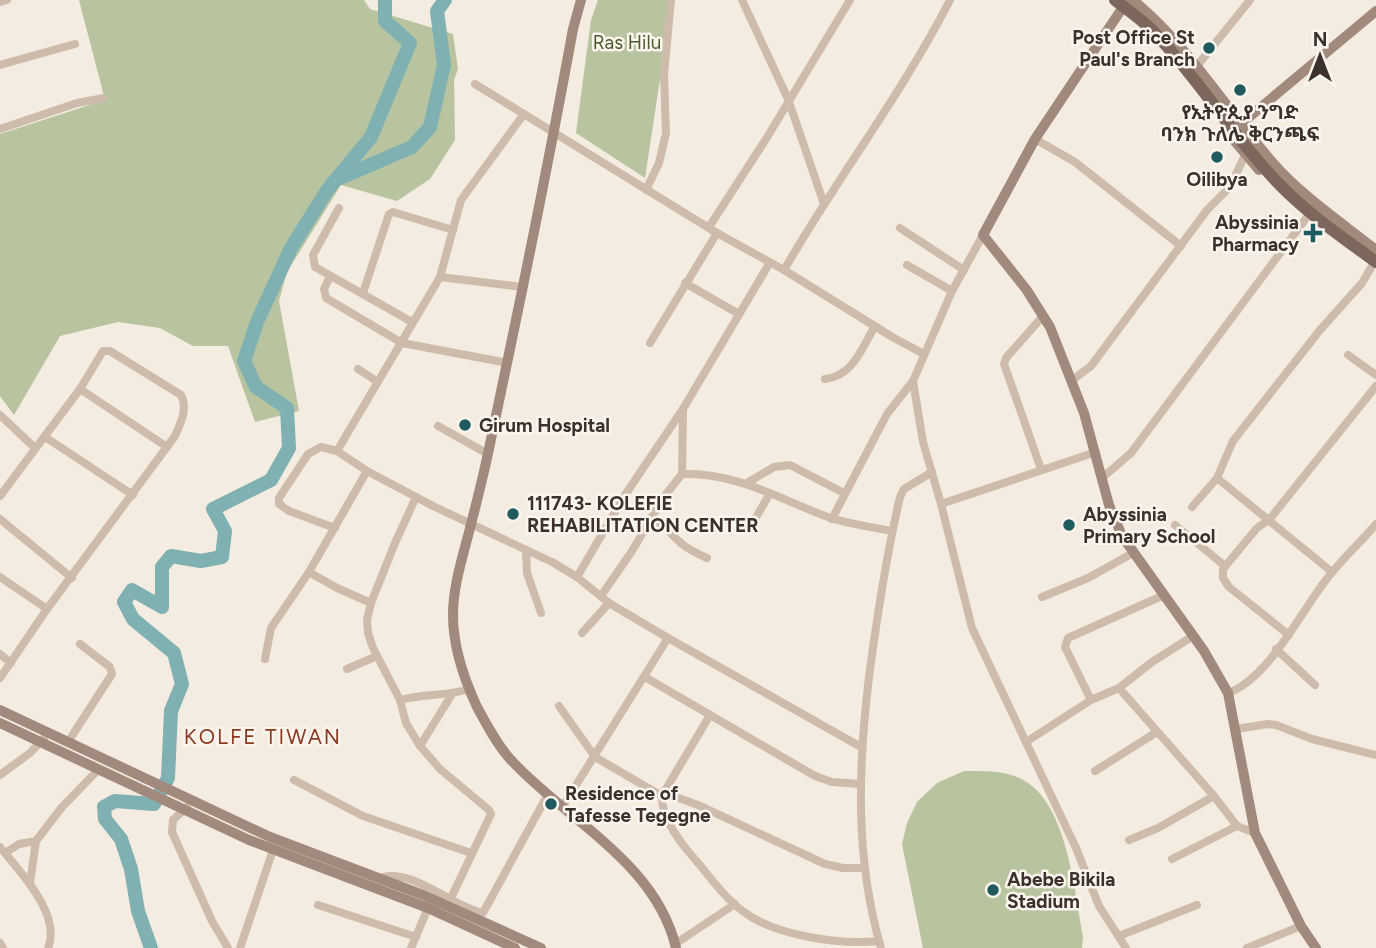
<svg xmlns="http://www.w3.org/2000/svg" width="1376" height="948" font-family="Figtree,'Noto Sans Ethiopic',sans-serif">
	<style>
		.green { fill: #b8c4a0 }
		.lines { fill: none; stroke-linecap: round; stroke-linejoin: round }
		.river { stroke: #7fb0b2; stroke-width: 14 }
		.street { stroke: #cdbbac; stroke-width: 8 }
		.secondary { stroke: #a18a7d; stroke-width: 10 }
		.primary { stroke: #7d675c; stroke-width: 12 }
		.poi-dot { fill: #1f5a5e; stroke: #fbf5ee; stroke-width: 2.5 }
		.labels { text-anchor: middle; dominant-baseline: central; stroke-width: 5; stroke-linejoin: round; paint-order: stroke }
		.poi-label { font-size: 19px; font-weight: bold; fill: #3b302b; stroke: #fbf5ee; text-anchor: start }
		.park-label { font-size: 19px; fill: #4a5a2e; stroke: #fbf5ee }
		.neighbourhood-label { font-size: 21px; letter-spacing: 2px; fill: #8c3b22; stroke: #fbf5ee }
	</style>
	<rect width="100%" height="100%" fill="#f4ebe1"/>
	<g class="green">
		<polygon points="79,0 364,0 370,9 453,34 458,69 454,80 455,140 430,179 397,201 341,185 287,272 279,301 299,411 255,422 228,346 193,346 160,328 118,322 60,336 14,415 0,396 0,134 105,100"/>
		<polygon points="598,0 672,0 645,178 576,133 591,20"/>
		<path d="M964 771C982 771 1000 770 1017 777 1067 796 1074 890 1083 936L1082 948H923L902 844 907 823 917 802 937 783Z"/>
	</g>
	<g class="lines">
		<g class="river">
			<polyline points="340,178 412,147 430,127 444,65 437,11 445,0"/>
			<polyline points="151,948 138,911 131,869 121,839 105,819 104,807 115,801 154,804 168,778 171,711 182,684 174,653 133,619 124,602 132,590 162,607 162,567 171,556 201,561 222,557 225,531 213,509 271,480 289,448 287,408 256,387 244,361 257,322 291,248 328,189 371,137 410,43 385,21 385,0"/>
		</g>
		<g class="street">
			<polyline points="742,0 788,99 824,204"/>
			<polyline points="0,2 7,0"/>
			<polyline points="0,65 75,44"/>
			<polyline points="1197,66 1250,0"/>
			<polyline points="475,84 717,233 784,270 894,338 924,354"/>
			<polyline points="0,129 77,103 104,98"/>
			<polyline points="1035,139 1075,162 1181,246"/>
			<polyline points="646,190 659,163 666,133 664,75 671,0"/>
			<polyline points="339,208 313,255 315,267 412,322"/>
			<polyline points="709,227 766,139 850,0"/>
			<polyline points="900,228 964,270"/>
			<polyline points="907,265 952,291"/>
			<path d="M784 270C837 178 902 94 950 0"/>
			<polyline points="330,277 324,289 326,298 402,343 508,363"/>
			<polyline points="440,277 522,287"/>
			<polyline points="685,283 739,314"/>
			<polyline points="363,293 389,214 393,212 453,230"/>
			<polyline points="650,343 717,233"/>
			<polyline points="1348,355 1376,375"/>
			<polyline points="358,369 378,382"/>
			<path d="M825 379C853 376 862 348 875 326"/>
			<polyline points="913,381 923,442 941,504 972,628 1076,848 1099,906 1126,948"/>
			<polyline points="1071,381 1091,366 1207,210 1230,187 1245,155"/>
			<polyline points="80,389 167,447"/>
			<polyline points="0,415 35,448"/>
			<polyline points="438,426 488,454"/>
			<polyline points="45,437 133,495"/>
			<polyline points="337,451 440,277 461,200 524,114"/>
			<polyline points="1041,469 1004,364 1006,358 1043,316"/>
			<path d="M682 474C736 472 779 499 828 517 848 524 871 527 892 531"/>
			<polyline points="1102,478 1131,453 1307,217"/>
			<polyline points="1217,478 1332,572"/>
			<polyline points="747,483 774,467 790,465 844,493"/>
			<path d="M0 496 80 389 103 351H110L181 395C188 409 181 422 175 436L47 609 0 678"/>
			<polyline points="416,497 395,543 371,603 367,620 368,633 373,648 400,700 406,723 420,746 440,769 489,810 491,814 451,898"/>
			<polyline points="941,504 1096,452"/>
			<polyline points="1192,507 1217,478 1233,441 1320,330 1362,283 1372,266"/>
			<path d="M651 518C669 527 669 534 682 544 689 550 698 554 707 558"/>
			<polyline points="0,519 72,578"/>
			<polyline points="832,519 887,414 913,381 952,291 983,235"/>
			<polyline points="1175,525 1225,566"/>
			<polyline points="335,528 289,511 279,504 279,498 308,454 321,447 337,451 367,471 435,507 552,562 577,577 609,603 668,638 861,747"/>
			<polyline points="750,528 770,493"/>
			<polyline points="526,550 527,573 541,613"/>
			<polyline points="309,572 337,588 371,603"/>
			<polyline points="0,577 47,609"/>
			<polyline points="577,577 625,495 683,409 769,264"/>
			<polyline points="601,596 632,551 663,498 682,474 683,409"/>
			<polyline points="1042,597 1088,578 1133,553"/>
			<polyline points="582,633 609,603"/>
			<polyline points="1289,635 1229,587 1223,578 1223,569 1257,528 1269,520 1376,386"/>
			<polyline points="1276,649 1315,685"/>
			<polyline points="0,654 11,663"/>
			<polyline points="265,659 271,628 309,572 367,471"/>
			<polyline points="347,669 377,656"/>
			<polyline points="645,677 815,776 832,782 860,784"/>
			<polyline points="1119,688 1214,796 1237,826 1255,833"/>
			<path d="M1228 693C1268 679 1300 613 1326 580 1341 560 1360 543 1376 524"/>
			<path d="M400 700C423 694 447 696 470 689"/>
			<polyline points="1091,700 1065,647 1068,638 1164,595"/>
			<polyline points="559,706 595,757 662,796 676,797 698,805 825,864 843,868 864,868"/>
			<polyline points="1236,729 1268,724 1276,725 1312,739 1376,755"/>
			<polyline points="68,742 112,674 110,667 80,644"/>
			<polyline points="1026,742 1091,700 1119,688 1152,662 1193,636"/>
			<polyline points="420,746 452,694"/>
			<polyline points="1095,771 1157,732"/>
			<polyline points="0,775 30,753 44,738"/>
			<polyline points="294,780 363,816 471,853"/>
			<polyline points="660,795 666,789 710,715"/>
			<path d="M662 796C661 817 680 842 693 857 709 875 724 898 744 912 776 936 840 945 879 941"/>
			<polyline points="563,806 668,638"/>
			<polyline points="187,807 173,820 172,832 212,921 228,948"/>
			<polyline points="1129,840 1158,828 1214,796"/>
			<path d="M0 847C19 871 62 914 48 948"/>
			<polyline points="5,853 19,844 36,841"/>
			<polyline points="1172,859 1237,826"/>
			<path d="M380 878C410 866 454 908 483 913L548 794"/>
			<polyline points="30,883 36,841 62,807 99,769"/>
			<polyline points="318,905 416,937"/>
			<polyline points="1119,936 1197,905"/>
			<polyline points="0,943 3,948"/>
			<polyline points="675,944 735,904"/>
			<polyline points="240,948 273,850"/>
			<polyline points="411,948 428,908"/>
			<path d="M881 948C855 859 858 768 869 677 877 616 886 557 900 497L904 489 932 472"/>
			<polyline points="1247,948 1301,926"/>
		</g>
		<g class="secondary">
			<path d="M581 0 573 29C548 166 520 303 491 439 485 470 477 501 469 532 462 559 453 587 453 615 453 646 464 679 477 707 487 725 497 745 511 760 566 820 656 862 676 948"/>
			<path d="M1133 0C1189 46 1226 109 1273 163 1303 197 1341 222 1376 250"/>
			<polyline points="1127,1 1035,139 983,235 1026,289 1050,327 1084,413 1109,505 1122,536 1204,651 1228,693 1255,833 1301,926 1316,948"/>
			<polyline points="1236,128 1376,11"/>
			<polyline points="1233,139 1259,170"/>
			<polyline points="0,710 270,837 423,895 541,948"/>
			<polyline points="0,723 249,840 428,908 515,948"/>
		</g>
		<path class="primary" d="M1115 0C1128 10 1141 19 1153 31 1200 80 1235 140 1283 188 1311 216 1345 239 1376 262"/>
	</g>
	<g class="poi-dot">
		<circle cx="1209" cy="48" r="7"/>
		<circle cx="1240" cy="90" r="7"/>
		<circle cx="1217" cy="157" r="7"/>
		<path d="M1309.5 222.5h7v7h7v7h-7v7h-7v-7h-7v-7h7z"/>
		<circle cx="465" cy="425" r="7"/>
		<circle cx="513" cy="514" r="7"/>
		<circle cx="1069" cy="525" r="7"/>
		<circle cx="551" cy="804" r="7"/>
		<circle cx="993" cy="890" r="7"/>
	</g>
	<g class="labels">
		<g class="poi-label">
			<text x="1195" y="37" text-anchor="end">Post Office St<tspan x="1195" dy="22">Paul's Branch</tspan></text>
			<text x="1240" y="112" text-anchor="middle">የኢትዮጲያ ንግድ<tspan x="1240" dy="22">ባንክ ጉለሌ ቅርንጫፍ</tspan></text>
			<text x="1217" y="179" text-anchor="middle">Oilibya</text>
			<text x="1299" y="222" text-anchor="end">Abyssinia<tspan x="1299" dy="22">Pharmacy</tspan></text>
			<text x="479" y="425">Girum Hospital</text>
			<text x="527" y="503">111743- KOLEFIE<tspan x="527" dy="22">REHABILITATION CENTER</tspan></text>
			<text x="1083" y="514">Abyssinia<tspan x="1083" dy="22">Primary School</tspan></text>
			<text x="565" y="793">Residence of<tspan x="565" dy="22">Tafesse Tegegne</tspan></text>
			<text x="1007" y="879">Abebe Bikila<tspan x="1007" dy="22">Stadium</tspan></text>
		</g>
		<g class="park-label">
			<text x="627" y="42">Ras Hilu</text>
		</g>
		<g class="neighbourhood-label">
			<text x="263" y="736">KOLFE TIWAN</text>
		</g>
	</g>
	<g transform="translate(1320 56)" stroke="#fbf5ee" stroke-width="5" paint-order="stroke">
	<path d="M0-5L12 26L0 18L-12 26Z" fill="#3b302b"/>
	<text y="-10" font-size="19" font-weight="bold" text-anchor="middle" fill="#3b302b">N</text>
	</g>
</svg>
